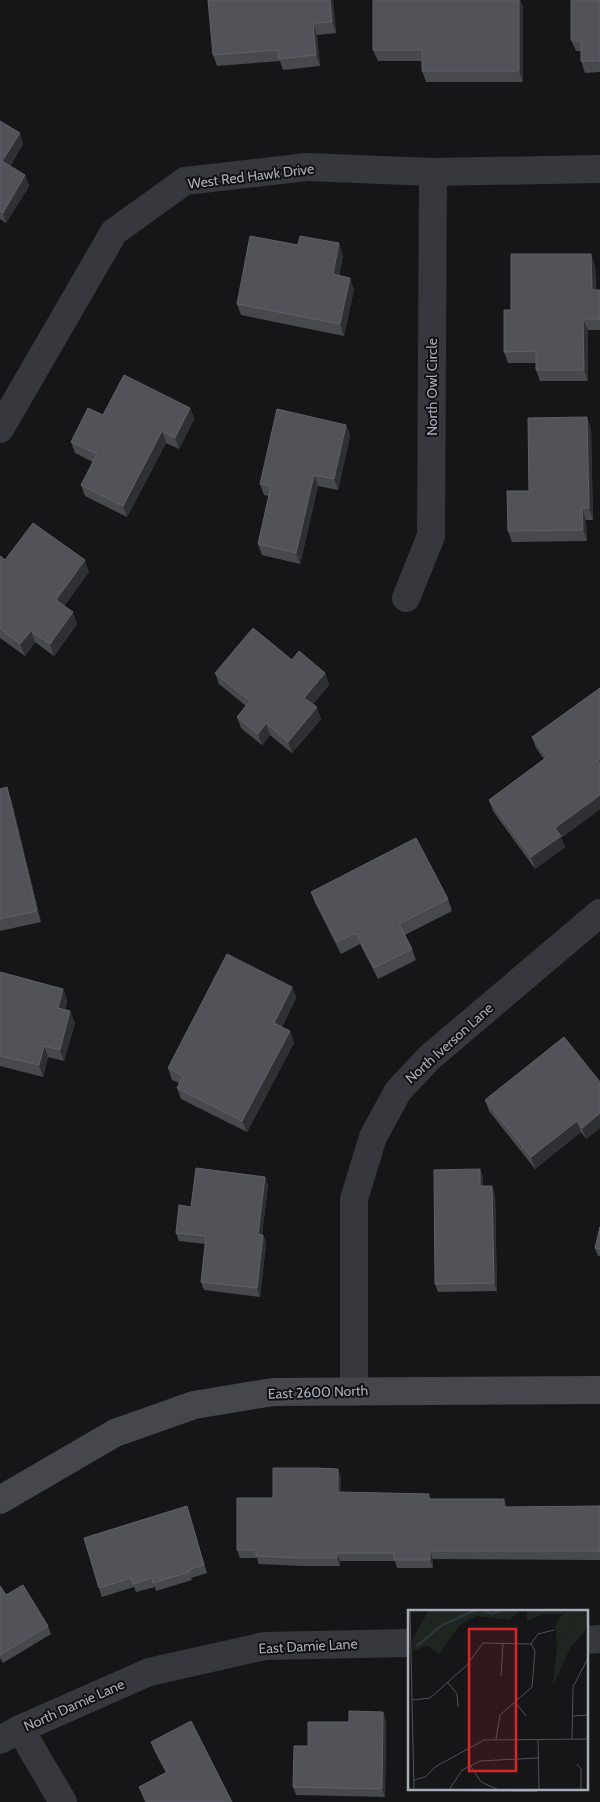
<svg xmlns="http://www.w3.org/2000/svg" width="600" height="1802" font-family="Cabin,sans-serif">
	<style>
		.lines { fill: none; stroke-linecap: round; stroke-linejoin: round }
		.street { stroke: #37383d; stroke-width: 28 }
		.secondary { stroke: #45474d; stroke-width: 28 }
		.wall { fill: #47494d }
		.shaded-wall { fill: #2f3033 }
		.building { fill: #525359; stroke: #5f6168 }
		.labels { text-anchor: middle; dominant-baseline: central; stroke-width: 4; stroke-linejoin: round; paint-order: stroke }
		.street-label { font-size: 14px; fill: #a8adb8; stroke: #111113 }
		.inset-river { fill: none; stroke: #2c353c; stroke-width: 2.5 }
		.inset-road { fill: none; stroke: #505258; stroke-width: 1 }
		.view { fill: #d62828; fill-opacity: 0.15; stroke: #d62828; stroke-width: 2.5 }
		.inset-edge { fill: none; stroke: #a8adb8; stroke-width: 2.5 }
	</style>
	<rect width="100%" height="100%" fill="#161618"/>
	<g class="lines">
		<g class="street">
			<polyline points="0,429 114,232 185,181 307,167 433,172 600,169"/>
			<polyline points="406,598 431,536 433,172"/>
			<polyline points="354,1391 354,1199 373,1137 398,1091 430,1057 600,913"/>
			<polyline points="586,1640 600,1639"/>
			<polyline points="20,1729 63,1802"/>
			<polyline points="0,1740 20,1729 149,1672 265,1646 409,1643"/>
		</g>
		<polyline class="secondary" points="0,1500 115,1433 194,1405 273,1392 600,1390"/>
	</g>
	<g class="wall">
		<polygon points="333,0 336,33 317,35 320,66 283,70 280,61 217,66 213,55"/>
		<polygon points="373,0 520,0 523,7 523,82 426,82 422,71 422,61 378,61 373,50"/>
		<polygon points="600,0 600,72 585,73 581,61 581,51 576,51 571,40"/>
		<polygon points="0,121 23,144 10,166 25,175 29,186 6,223 0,219"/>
		<polygon points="343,255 339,276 354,289 344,336 241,315 237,304"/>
		<polygon points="595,265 596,290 600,290 600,330 588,330 588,381 540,381 536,370 536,363 508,363 504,352 511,310"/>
		<polygon points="190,408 194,419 179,449 166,443 127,517 85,496 81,485 93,462 75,453 71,442 103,415"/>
		<polygon points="346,425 350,436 338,490 318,486 300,564 262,555 258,544 269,496 264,495 260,484"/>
		<polygon points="591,429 593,520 586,520 587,541 512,542 508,531 529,491"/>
		<polygon points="0,556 5,560 89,572 64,606 77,624 54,656 35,642 25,656 0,638"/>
		<polygon points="292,660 325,673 329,685 313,704 321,719 292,753 270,735 262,745 241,728 237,717 246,706 219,684 215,673"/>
		<polygon points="600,688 600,809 561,838 565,847 535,869 493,811 489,800 544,759 536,748 532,737"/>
		<polygon points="0,789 11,799 41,922 0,931"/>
		<polygon points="311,892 448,899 452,911 405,935 412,949 416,960 378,979 360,944 341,954 315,903"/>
		<polygon points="0,972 63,989 67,1000 65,1010 75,1023 64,1061 48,1057 43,1077 0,1066"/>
		<polygon points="292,987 296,998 282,1027 290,1031 294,1043 247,1132 181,1099 177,1088 179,1083 172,1080 168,1068"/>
		<polygon points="600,1082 600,1128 586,1139 581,1132 535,1169 489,1111 485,1100"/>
		<polygon points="265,1177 268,1185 262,1234 263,1235 266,1243 260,1297 204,1290 201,1282 205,1244 179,1241 176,1233 191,1207"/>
		<polygon points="483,1177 483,1186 495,1194 497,1291 438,1292 435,1284"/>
		<polygon points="600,1227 600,1256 598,1256 595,1248"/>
		<polygon points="341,1477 341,1492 431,1499 507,1507 600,1506 600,1560 433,1559 433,1568 397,1568 395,1561 340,1561 340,1566 303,1566 259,1564 257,1558 240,1558 237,1550 273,1498"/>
		<polygon points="187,1506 207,1573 191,1578 192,1580 156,1591 155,1587 136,1592 134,1587 102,1597 99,1588"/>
		<polygon points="0,1586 6,1595 48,1626 51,1634 3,1663 0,1658"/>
		<polygon points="386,1720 385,1797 296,1795 293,1787 308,1746 349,1722"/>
		<polygon points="151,1742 232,1802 145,1802 139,1787 166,1773 154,1750"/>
		<polygon points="441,1788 537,1788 537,1792 442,1791"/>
	</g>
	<g class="shaded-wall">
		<polygon points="330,0 333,0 336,33 332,22"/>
		<polygon points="519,0 520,0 523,7 523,82 519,71"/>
		<polygon points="313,23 317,35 320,66 316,55"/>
		<polygon points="20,133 23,144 6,171 2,161"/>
		<polygon points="25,175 29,186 6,223 3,213"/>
		<polygon points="339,243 343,255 337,286 333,274"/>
		<polygon points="591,254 595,265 596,301 592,290"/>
		<polygon points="350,278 354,289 344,336 340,324"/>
		<polygon points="583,319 588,330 588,381 584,370"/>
		<polygon points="190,408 194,419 179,449 175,438"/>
		<polygon points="587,417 591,429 593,520 589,508"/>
		<polygon points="346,425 350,436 338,490 334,479"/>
		<polygon points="162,431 166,443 127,517 123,506"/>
		<polygon points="314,475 318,486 300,564 296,553"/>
		<polygon points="582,508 586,520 587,541 583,530"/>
		<polygon points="85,560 89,572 60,612 56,600"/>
		<polygon points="73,612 77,624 54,656 50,644"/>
		<polygon points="31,631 35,642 25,656 20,644"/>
		<polygon points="325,673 329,685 309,709 304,698"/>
		<polygon points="317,707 321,719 292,753 288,742"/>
		<polygon points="266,723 270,735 262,745 258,734"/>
		<polygon points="7,787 11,799 41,922 37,911"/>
		<polygon points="600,795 600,809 561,838 565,847 535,869 531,857 555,828"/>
		<polygon points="292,987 296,998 278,1034 274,1023"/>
		<polygon points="63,989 67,1000 62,1019 58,1008"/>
		<polygon points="70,1011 75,1023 64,1061 60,1050"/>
		<polygon points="290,1031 294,1043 247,1132 242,1121"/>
		<polygon points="44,1046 48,1057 43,1077 39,1065"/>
		<polygon points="600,1113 600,1128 586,1139 582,1128"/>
		<polygon points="577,1121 581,1132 535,1169 531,1157"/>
		<polygon points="480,1169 483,1177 483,1194 480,1186"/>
		<polygon points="265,1177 268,1185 261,1242 258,1234"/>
		<polygon points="492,1186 495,1194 497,1291 494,1283"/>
		<polygon points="263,1235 266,1243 260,1297 257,1288"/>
		<polygon points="338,1469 341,1477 341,1500 338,1492"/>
		<polygon points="504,1499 507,1507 504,1507"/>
		<polygon points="430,1551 433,1559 433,1568 430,1560"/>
		<polygon points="337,1553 340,1561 340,1566 337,1558"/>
		<polygon points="383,1712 386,1720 385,1797 382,1789"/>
	</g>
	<g class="building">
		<polygon points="208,0 330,0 332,22 313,23 316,55 279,59 278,50 213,55"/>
		<polygon points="373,0 519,0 519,71 422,71 422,50 373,50"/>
		<polygon points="571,0 600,0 600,61 581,61 581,40 571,40"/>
		<polygon points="0,121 20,133 2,161 25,175 3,213 0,211"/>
		<polygon points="250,236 298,245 300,236 339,243 333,274 350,278 340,324 237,304"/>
		<polygon points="511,254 591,254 592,290 600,290 600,319 583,319 584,370 536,370 536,351 504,352 504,310 511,310"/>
		<polygon points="124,375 190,408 175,438 162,431 123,506 81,485 97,454 71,442 88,408 103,415"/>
		<polygon points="277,409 346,425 334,479 314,475 296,553 258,544 271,486 260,484"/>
		<polygon points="587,417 589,508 582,508 583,530 508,531 507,491 529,491 528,418"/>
		<polygon points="33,523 85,560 56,600 73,612 50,644 31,631 20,644 0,629 0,556 5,560"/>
		<polygon points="253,628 292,660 299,651 325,673 304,698 317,707 288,742 266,723 258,734 237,717 250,701 215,673"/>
		<polygon points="600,688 600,758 597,760 600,764 600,795 555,828 561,836 531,857 489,800 547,757 532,737"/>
		<polygon points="7,787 37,911 0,919 0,789"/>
		<polygon points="416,838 448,899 399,924 412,949 374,968 356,933 337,942 311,892"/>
		<polygon points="227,954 292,987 274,1023 290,1031 242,1121 177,1088 183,1076 168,1068"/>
		<polygon points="0,972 63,989 58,1008 70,1011 60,1050 44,1046 39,1065 0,1056"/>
		<polygon points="564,1037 600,1082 600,1113 582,1128 577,1121 531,1157 485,1100"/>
		<polygon points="196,1168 265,1177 258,1234 263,1235 257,1288 201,1282 206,1236 176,1233 179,1205 191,1207"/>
		<polygon points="480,1169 480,1186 492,1186 494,1283 435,1284 434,1170"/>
		<polygon points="600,1227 600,1249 595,1248"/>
		<polygon points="273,1468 316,1468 338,1469 338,1492 429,1494 429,1499 504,1499 504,1507 600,1506 600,1551 430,1551 430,1560 394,1560 394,1553 337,1553 337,1558 300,1558 256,1556 256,1550 237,1550 237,1498 273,1498"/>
		<polygon points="187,1506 204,1565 188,1570 189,1572 153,1583 152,1578 133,1584 131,1578 99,1588 84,1538"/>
		<polygon points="23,1585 48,1626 0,1655 0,1586 6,1595"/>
		<polygon points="349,1711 383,1712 382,1789 293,1787 294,1746 308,1746 308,1722 349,1722"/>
		<polygon points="191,1721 232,1802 147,1802 139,1787 167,1772 151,1742"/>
	</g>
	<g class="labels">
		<g class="street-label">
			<text transform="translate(251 176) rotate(-7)">West Red Hawk Drive</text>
			<text transform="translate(432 387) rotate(-90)">North Owl Circle</text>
			<text transform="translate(449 1043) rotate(-42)">North Iverson Lane</text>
			<text transform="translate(318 1392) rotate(-2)">East 2600 North</text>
			<text transform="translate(308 1646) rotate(-3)">East Damie Lane</text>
			<text transform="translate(74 1705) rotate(-24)">North Damie Lane</text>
		</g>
	</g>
	<g transform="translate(408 1610)">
		<rect width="180" height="180" fill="#161618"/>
		<path d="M157 0H173L149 35 147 16Z" fill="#1e261f"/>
		<path d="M21 0H157L154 4H136L119 11V1L113 0 101 10 68 6 51 16 31 44 19 35 4 42 5 28ZM173 0H180L177 21 162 38 145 76 149 35Z" fill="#1e261f"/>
		<path class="inset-river" d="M76 0 84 4 95 0M9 36 34 15 68 0"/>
		<path class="inset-road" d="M2 0 6 180M123 34 130 24 146 20M93 66 95 33M40 73 49 84 50 97M4 90 22 88 59 55 75 33 123 34M107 92 118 106M164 106 180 105M88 129 92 105 124 77 127 41 123 34M130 129 131 180M164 129 165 77 180 48M169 154 173 159V180M62 155 73 172 91 180M6 170 17 167 27 157 76 130 180 129M41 180 54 160 72 151 130 148"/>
		<path class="view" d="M61 19H108V161H61Z"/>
		<rect width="180" height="180" class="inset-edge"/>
	</g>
</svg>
